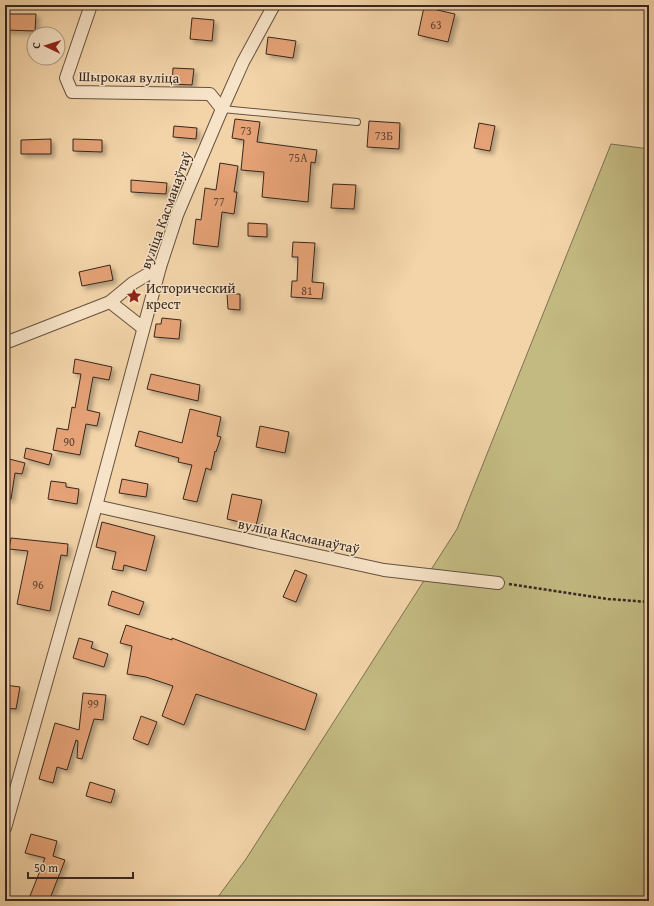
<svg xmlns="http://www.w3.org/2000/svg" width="654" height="906" font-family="'Gentium Book Plus',serif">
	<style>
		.green { fill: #c3ba82; stroke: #7d7050 }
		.building { fill: #e5a276; stroke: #37271e; filter: url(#shadow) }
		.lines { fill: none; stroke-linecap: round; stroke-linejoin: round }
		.service-casing { stroke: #665241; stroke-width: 8 }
		.minor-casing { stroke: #665241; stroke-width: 14 }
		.path { stroke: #37271e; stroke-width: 2.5; stroke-dasharray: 3 2; stroke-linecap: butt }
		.service { stroke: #f7e3c7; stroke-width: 6 }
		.minor { stroke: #f7e3c7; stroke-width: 12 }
		.labels { text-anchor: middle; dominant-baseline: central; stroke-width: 3; stroke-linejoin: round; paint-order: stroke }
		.number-label { font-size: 12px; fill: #624634 }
		.street-label { font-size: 14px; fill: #37271e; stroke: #f7e3c7 }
		.poi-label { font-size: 14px; fill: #37271e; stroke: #f7e3c7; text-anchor: start }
	</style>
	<defs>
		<filter id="shadow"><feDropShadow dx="3.5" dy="3.5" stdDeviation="2" flood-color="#0004"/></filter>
	</defs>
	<rect width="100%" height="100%" fill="#f3d4a9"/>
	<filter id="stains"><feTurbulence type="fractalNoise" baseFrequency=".005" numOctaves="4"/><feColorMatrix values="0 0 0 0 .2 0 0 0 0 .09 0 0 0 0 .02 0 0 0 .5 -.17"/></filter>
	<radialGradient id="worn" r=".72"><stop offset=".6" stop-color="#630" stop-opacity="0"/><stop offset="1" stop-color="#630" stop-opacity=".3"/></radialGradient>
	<polygon class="green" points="611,144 649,149 649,901 215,901 246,859 457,529"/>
	<g class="building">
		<polygon points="424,7 455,14 448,42 418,35"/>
		<polygon points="5,14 36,14 35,31 5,30"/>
		<polygon points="192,18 214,20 212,41 190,39"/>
		<polygon points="268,37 296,41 293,58 266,54"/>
		<polygon points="173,68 194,69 192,85 172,84"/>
		<polygon points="235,119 260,122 257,142 317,150 315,163 311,162 308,202 262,197 264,172 241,170 244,140 232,138"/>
		<polygon points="369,121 400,123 399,149 367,147"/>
		<polygon points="479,123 495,126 490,151 474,148"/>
		<polygon points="174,126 197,128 196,139 173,137"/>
		<polygon points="51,139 51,154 21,154 21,140"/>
		<polygon points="73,139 102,140 102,152 73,151"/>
		<polygon points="220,163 238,166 234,192 237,192 234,214 222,212 218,247 193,244 196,219 201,220 205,188 216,190"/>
		<polygon points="131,180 167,183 166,194 131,192"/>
		<polygon points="333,184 356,185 354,209 331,208"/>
		<polygon points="248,223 267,224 267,237 248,236"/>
		<polygon points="293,242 315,243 312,282 324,283 322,299 291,297 292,281 297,281 298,257 292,257"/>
		<polygon points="110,265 113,280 82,286 79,272"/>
		<polygon points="227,294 240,294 240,310 228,309"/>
		<polygon points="162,318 181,320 179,339 154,337 156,324 161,324"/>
		<polygon points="75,359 112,367 109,380 93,377 87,410 100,413 97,426 86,424 80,455 53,450 57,428 68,430 72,407 75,408 81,374 73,373"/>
		<polygon points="151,374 200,385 198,401 147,389"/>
		<polygon points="190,409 221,417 217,436 221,437 216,452 215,451 211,470 206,468 197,502 183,499 192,465 178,462 179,458 135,446 139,431 182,443"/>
		<polygon points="260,426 289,432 285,453 256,447"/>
		<polygon points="26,448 52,454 49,465 24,458"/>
		<polygon points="5,458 25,463 22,474 15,473 11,499 5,498"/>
		<polygon points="122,479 148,484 146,497 119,493"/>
		<polygon points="51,481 66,483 66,487 79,489 77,504 48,499"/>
		<polygon points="232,494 262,500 256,526 227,519"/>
		<polygon points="102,522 155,536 146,571 124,565 123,571 112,569 116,552 96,547"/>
		<polygon points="11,538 68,544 67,556 61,555 50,611 17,604 28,551 9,549"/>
		<polygon points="295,570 307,575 296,602 283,597"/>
		<polygon points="112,591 144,602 139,615 108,605"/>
		<polygon points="126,625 172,640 172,638 317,694 305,730 196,694 184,725 162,716 173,686 146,677 127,674 132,646 120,643"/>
		<polygon points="79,638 93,642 91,648 108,654 104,667 73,658"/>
		<polygon points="5,685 20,687 16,709 5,708"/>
		<polygon points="83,693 106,695 103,720 94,719 82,759 77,758 78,741 76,740 67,770 57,767 53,783 39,779 55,723 79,730"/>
		<polygon points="141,716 157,722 148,745 133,739"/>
		<polygon points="90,782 115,790 111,803 86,796"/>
		<polygon points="31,834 57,841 53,856 65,860 49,901 28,901 45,858 25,853"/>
	</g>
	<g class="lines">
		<g class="service-casing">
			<polyline id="service" points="222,109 357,122"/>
		</g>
		<g class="minor-casing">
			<g id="minor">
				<polyline points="91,5 66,78 72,92 210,94 222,109"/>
				<polyline points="110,302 143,328"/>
				<polyline points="5,343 110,302 133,283 160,267"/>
				<polyline points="96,506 274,546 384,570 498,583"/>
				<polyline points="5,828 96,506 160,267 177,215 222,109 243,62 274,5"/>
			</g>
		</g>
		<polyline class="path" points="509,584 608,599 649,602"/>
		<use href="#service" class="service"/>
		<use href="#minor" class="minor"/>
	</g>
	<defs>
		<g id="sight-bare" transform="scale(1.2)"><path d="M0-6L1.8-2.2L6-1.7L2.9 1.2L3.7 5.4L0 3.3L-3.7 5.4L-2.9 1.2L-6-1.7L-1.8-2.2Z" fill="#8f2418" stroke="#f7e3c7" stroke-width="2.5" paint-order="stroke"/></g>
	</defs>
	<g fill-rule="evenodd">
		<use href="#sight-bare" x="134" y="296"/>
	</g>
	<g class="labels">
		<g class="number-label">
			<text x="436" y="24">63</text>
			<text x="246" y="130">73</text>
			<text x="384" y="135">73Б</text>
			<text x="298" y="157">75А</text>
			<text x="219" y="201">77</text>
			<text x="307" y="290">81</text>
			<text x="69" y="441">90</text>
			<text x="38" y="584">96</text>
			<text x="93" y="703">99</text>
		</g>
		<g class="street-label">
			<text transform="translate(129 77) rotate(1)">Шырокая вуліца</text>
			<text transform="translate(166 210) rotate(-70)">вуліца Касманаўтаў</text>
			<text transform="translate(299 536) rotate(12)">вуліца Касманаўтаў</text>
		</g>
		<g class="poi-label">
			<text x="146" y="288">Исторический<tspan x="146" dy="16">крест</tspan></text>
		</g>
	</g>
	<rect width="654" height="906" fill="none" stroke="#f3d4a9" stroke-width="20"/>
	<rect x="6" y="6" width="642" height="894" fill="none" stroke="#37271e" stroke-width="2"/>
	<rect x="10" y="10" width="634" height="886" fill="none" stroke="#37271e"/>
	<g transform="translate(46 46) rotate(274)"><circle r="19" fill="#f7e3c7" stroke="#aa9883"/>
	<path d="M0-3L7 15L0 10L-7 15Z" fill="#8f2418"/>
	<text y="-6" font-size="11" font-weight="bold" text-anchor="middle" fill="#37271e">С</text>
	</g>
	<path d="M28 872v6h105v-6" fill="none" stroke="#37271e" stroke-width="2"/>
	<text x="34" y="872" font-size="12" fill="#37271e" stroke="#f7e3c7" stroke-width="3" paint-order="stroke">50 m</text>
	<rect width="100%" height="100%" filter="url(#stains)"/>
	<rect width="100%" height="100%" fill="url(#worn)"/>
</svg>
